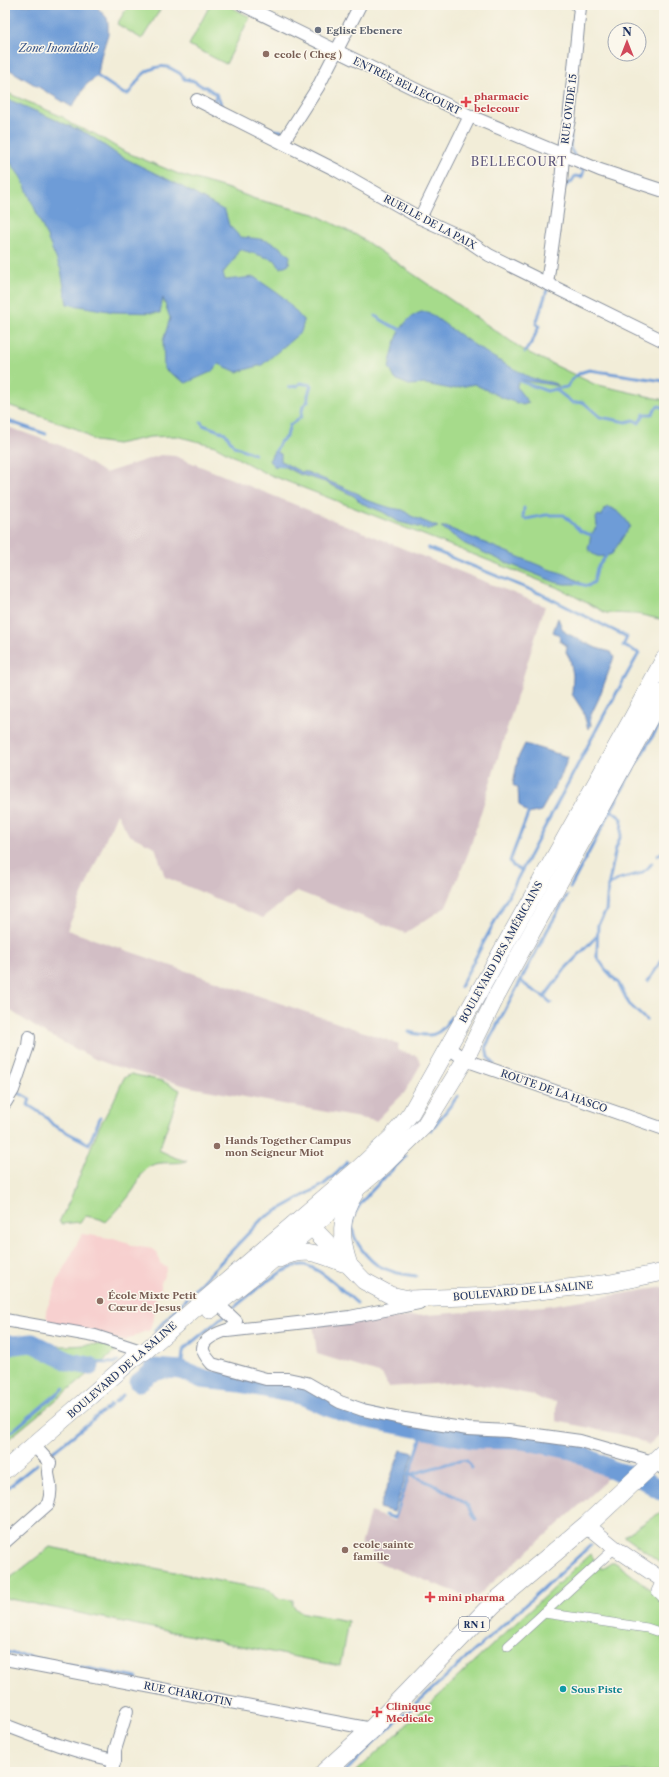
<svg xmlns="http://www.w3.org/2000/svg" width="669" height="1777" font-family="'Libre Caslon Text',serif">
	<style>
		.built { fill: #f7d0cf }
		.industrial { fill: #d2bec5 }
		.green { fill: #a6db8b; stroke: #608574 }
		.water { fill: #6e9cd7; stroke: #44669a }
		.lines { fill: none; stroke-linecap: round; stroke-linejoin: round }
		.stream { stroke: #6e9cd7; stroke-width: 3 }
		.river { stroke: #6e9cd7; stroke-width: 19 }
		.pedestrian-casing { stroke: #868e9b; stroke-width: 10 }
		.minor-casing { stroke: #868e9b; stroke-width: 14 }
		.tertiary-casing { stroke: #868e9b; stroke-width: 16 }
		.secondary-casing { stroke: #868e9b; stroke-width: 18 }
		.primary-casing { stroke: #868e9b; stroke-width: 20 }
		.pedestrian { stroke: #fff; stroke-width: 9 }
		.minor { stroke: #fff; stroke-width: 12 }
		.tertiary { stroke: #fff; stroke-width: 15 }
		.secondary { stroke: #fff; stroke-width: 17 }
		.primary { stroke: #fff; stroke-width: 19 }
		.worship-dot { fill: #6b7280; stroke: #fbf7ec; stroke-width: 1.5 }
		.education-dot { fill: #8d6e63; stroke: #fbf7ec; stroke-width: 1.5 }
		.health-dot { fill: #e0444e; stroke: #fbf7ec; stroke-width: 1.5 }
		.culture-dot { fill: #0f9aa8; stroke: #fbf7ec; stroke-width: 1.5 }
		.labels { text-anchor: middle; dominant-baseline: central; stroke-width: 3; stroke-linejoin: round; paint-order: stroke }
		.shield { fill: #fbf7ec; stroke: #5e6b89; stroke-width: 1 }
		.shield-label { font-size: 9px; font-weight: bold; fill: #1b2f5e }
		.worship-label { font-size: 10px; font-weight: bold; fill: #5b616d; stroke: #fbf7ec; text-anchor: start }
		.education-label { font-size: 10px; font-weight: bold; fill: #785e54; stroke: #fbf7ec; text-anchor: start }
		.street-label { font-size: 10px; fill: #1b2f5e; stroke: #fbf7ec }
		.health-label { font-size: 10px; font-weight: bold; fill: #be3a42; stroke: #fbf7ec; text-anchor: start }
		.culture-label { font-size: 10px; font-weight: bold; fill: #0d838f; stroke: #fbf7ec; text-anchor: start }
		.water-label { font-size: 11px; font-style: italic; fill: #385588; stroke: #fbf7ec }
		.quarter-label { font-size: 12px; letter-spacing: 1px; fill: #5c557a; stroke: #fbf7ec }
	</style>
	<rect width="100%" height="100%" fill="#fbf7ec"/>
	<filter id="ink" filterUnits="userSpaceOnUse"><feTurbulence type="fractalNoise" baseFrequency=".025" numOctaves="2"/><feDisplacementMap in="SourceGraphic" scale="8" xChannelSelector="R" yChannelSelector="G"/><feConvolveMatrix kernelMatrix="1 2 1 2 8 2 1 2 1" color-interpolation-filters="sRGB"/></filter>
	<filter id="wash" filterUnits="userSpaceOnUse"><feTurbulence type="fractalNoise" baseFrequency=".012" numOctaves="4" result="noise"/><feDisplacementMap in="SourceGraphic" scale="16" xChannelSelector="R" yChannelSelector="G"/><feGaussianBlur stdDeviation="0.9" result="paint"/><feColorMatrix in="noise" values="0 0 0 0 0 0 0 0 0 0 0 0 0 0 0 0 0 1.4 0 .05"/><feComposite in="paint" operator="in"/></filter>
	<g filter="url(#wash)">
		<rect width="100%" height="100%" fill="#f2edd8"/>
		<polygon class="built" points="82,1234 116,1239 126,1242 131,1246 148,1247 157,1252 160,1263 167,1268 161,1283 161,1292 155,1295 156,1307 150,1330 138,1334 125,1341 48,1324 46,1311 58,1280"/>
		<g class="industrial">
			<polygon points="5,426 62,446 105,473 161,455 175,456 545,606 469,851 446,907 405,933 297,891 263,918 165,877 155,847 129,835 117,813 67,930 399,1044 397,1050 417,1056 421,1064 405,1092 376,1121 190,1087 111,1065 95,1059 41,1031 5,1007"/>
			<polygon points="664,1287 664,1430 649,1445 629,1436 556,1421 556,1402 541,1399 534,1395 464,1382 388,1387 382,1374 317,1354 313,1322 338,1322 545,1306"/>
			<polygon points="424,1432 472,1439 522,1440 549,1445 575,1453 610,1473 600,1487 474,1599 375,1561 371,1550 361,1546 370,1512 395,1521"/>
		</g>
		<g class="green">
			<polygon points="129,5 163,5 142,39 117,24"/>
			<polygon points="210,5 227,5 250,17 226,64 189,45"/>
			<polygon points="5,92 63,117 71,124 95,134 123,151 181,175 226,188 255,199 314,214 358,236 525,351 594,384 664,400 664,620 637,614 606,613 561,589 263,472 215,446 176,436 150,437 117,444 95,441 77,429 5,404"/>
			<path d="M131 1074 162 1081 180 1090 159 1150 176 1158 187 1161C175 1165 162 1160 150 1166 141 1171 139 1181 134 1189 126 1201 116 1212 106 1222L100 1219 86 1216 80 1222 62 1224 59 1222 70 1200 99 1127 113 1102 124 1078Z"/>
			<path d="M5 1340C25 1341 46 1346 66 1346 88 1346 96 1341 118 1349L5 1442Z"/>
			<polygon points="664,1510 664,1565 624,1536"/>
			<polygon points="50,1547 224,1582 270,1590 277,1598 293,1600 293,1606 300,1612 348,1621 340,1666 5,1598 5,1582"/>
			<polygon points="590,1554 602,1569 611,1563 616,1563 653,1591 664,1603 664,1772 356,1772"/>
		</g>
		<g class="water">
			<polygon points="5,5 95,5 107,18 108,24 108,34 101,56 98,75 86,85 72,107 5,67"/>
			<path d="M5 98 88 134 118 155 177 184 225 211 229 225 240 237C263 239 273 239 290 256L289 264 280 268 275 260 239 249 235 258 223 273 225 280 254 277 283 297 304 321 301 332 262 365 237 372 219 364 211 372 186 383 164 369 163 341 170 318 163 298 160 313 114 312 67 304 61 270 22 179 5 155Z"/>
			<path d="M421 312H428C457 333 485 354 516 370 522 373 529 378 536 379 544 382 553 381 559 386L520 380 517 385V388L529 403 523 405 503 398 474 384 451 389 425 384 409 385 395 379 389 367C394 346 398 320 421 312Z"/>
			<polygon points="274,451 281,454 281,461 301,472 307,472 359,494 366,500 391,508 403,510 411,516 438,527 430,530 399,522 383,512 361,503 354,496 325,482 299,474 286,467 274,466 269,461"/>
			<path d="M608 507C618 510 625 517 630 526L612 554C601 558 595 558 588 549L591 535 597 526 596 518 598 515 602 516 604 509Z"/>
			<polygon points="441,527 446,527 548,569 565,574 580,582 580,584 564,584 555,582 507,563 465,544"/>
			<polygon points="558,618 562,628 566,633 596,648 611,652 614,657 599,698 590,717 591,726 588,729 583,711 572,694 573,675 570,659 566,652 567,646 560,641 559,635 553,632"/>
			<polygon points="525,744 568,757 562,774 541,811 528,814 519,805 518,788 513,785 518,758"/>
			<polygon points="401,1450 414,1453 394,1512 379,1508"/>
		</g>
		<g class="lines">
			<g class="stream">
				<path d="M94 74 124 94H128C133 89 135 84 139 79 146 69 162 63 172 69 178 73 181 72 184 79L194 81 203 87H206L216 94 214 103 216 105"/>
				<polyline points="216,94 224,109"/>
				<path d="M267 129C274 131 279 129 286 133"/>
				<polyline points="571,137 570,148 574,155"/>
				<polyline points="564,187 572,181 575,176 582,177 584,170 577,167"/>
				<polyline points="375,316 390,325 404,331"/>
				<polyline points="525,352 533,340 539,326 536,324 548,287"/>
				<polyline points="517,380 547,391 555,389 573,403 583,402 600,417 626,422 634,420 639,423 644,414 652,414 657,407 660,406 664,409"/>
				<path d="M555 389 567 387C572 378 578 372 589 370L664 381"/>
				<polyline points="5,420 46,434"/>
				<polyline points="201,422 203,425 225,433 234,446 254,454"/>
				<polyline points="275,453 280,442 287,436 290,425 301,417 303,406 308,401 308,395 311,385 300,383 297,386 289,387"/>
				<polyline points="524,508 523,518 526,519 546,515 564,515 580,531 591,535"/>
				<polyline points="428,548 541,594 627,637 623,646 639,653 603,717 460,987"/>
				<polyline points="576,583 588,586 594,582 597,568 606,556"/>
				<polyline points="612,811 622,819 621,835 616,848 608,887 606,911 598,924 597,953 597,957 606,970 619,984 629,1004 646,1020"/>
				<polyline points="657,856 664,851"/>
				<polyline points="521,870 513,866 510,861 528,814"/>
				<path d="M608 887C623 871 639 882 652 863"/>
				<polyline points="570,888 633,769 664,717"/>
				<path d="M521 980C526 989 542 993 551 1003"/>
				<polyline points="648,981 664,957"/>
				<polyline points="545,996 565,969 597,936"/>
				<path d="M409 1032C430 1038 440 1037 451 1017"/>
				<polyline points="494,1064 488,1057 486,1046 548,929 567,896"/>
				<polyline points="5,1070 13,1077"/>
				<polyline points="15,1091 30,1099 28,1105 44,1115 53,1125 89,1144 100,1118"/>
				<polyline points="597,1100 664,1121"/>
				<polyline points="431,1130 458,1096"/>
				<path d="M382 1178 383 1179C373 1190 358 1203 353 1218 348 1235 364 1255 377 1265 388 1271 404 1275 416 1276"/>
				<polyline points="383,1179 406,1156"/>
				<path d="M231 1310C246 1298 285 1263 304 1265 321 1268 344 1292 357 1303"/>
				<polyline points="155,1331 262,1219 323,1185 337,1173 347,1162"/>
				<polyline points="70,1362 115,1363 118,1362"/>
				<polyline points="181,1370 183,1352 185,1348 225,1315"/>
				<polyline points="115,1402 123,1395"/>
				<polyline points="105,1410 111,1405"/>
				<polyline points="92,1420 102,1412"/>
				<polyline points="5,1437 64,1388"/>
				<polyline points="49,1455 90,1422"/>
				<path d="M407 1474C424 1479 454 1494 468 1506 471 1509 473 1515 476 1519"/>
				<polyline points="409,1475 453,1462 466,1460 472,1468"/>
				<polyline points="5,1490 37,1464"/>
				<polyline points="385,1515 395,1518 422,1436 420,1429"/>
				<polyline points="5,1652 137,1678"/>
				<polyline points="345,1772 374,1742 591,1545"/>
			</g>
			<g class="river">
				<polyline points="5,1343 14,1345 32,1343 70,1362 90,1366"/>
				<polyline points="154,1368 181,1370 202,1379 240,1383 304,1396 328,1407 358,1417 472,1439 522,1440 572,1450 615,1471 637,1476 664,1492"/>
				<polyline points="139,1382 151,1373 161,1370"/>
			</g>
		</g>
	</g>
	<g filter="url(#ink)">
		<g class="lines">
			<g class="pedestrian-casing">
				<g id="pedestrian">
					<polyline points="661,1580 656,1591 664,1599"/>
					<polyline points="544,1613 647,1628 659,1632 664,1637"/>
					<polyline points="508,1646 615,1548"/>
				</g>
			</g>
			<g class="minor-casing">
				<g id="minor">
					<polyline points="243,5 470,116 600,170 664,191"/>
					<polyline points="197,100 336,170 420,218 464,238 489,255 664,341"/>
					<polyline points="283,142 318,87 360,5"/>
					<polyline points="420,218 470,116"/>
					<polyline points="547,284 561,183 564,142 569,120 580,7 577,5"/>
					<polyline points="448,1047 465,1060 664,1129"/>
					<polyline points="5,1103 13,1090 28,1046 29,1037"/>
					<path d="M218 1304 236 1321 233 1328C224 1331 201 1337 203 1350 204 1355 209 1360 212 1364L266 1379H288L307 1383 340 1402 363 1410 405 1419 468 1429 508 1431 580 1441 653 1462 664 1469"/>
					<polyline points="5,1320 95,1336 144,1352"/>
					<polyline points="227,1331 350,1317 419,1303"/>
					<path d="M5 1542 48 1504C50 1498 51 1492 50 1485 49 1475 46 1474 50 1463L39 1451"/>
					<polyline points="5,1659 372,1729"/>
					<path d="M5 1725C41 1739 77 1753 115 1760"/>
					<polyline points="111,1772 115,1760 115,1750 127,1711"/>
				</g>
			</g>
			<g class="tertiary-casing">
				<polyline id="tertiary" points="587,1525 615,1548 664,1581"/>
			</g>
			<g class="secondary-casing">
				<g id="secondary">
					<polyline points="304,1219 364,1281 390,1295 409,1299 494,1296 611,1283 664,1272"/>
					<path d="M279 1259C304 1246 319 1254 343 1263"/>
					<path d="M349 1265C340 1238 339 1218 355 1193"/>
					<polyline points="210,1310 262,1269 381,1168 425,1125 465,1060 496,997 664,692"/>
					<polyline points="5,1470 141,1352 144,1352 359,1168 391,1138 411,1113 633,717 664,659"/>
				</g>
			</g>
			<g class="primary-casing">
				<polyline id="primary" points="325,1772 372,1729 493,1604 587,1525 664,1453"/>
			</g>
			<use href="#pedestrian" class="pedestrian"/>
			<use href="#minor" class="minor"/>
			<use href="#tertiary" class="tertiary"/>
			<use href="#secondary" class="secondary"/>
			<use href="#primary" class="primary"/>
		</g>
	</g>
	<circle class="worship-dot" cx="318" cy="30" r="4"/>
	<g class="education-dot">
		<circle cx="266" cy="54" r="4"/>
		<circle cx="217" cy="1146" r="4"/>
		<circle cx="100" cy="1301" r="4"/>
		<circle cx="345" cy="1550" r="4"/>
	</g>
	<g class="health-dot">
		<path d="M464 96h4v4h4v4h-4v4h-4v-4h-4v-4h4z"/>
		<path d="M428 1591h4v4h4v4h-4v4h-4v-4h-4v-4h4z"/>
		<path d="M375 1706h4v4h4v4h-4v4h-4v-4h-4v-4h4z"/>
	</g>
	<circle class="culture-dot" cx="563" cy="1689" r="4"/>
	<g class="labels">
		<rect class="shield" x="459" y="1617" width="30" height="14" rx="3"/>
		<g class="shield-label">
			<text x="474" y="1624">RN 1</text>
		</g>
		<g class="worship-label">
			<text x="326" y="30">Eglise Ebenere</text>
		</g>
		<g class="education-label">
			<text x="274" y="54">ecole ( Cheg )</text>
			<text x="225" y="1140">Hands Together Campus<tspan x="225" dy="12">mon Seigneur Miot</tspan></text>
			<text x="108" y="1295">École Mixte Petit<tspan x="108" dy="12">Cœur de Jesus</tspan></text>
			<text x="353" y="1544">ecole sainte<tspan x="353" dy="12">famille</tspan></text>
		</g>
		<g class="street-label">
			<text transform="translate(407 86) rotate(26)">ENTRÉE BELLECOURT</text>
			<text transform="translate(569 109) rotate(-83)">RUE OVIDE 15</text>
			<text transform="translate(430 222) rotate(28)">RUELLE DE LA PAIX</text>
			<text transform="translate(501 952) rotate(-61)">BOULEVARD DES AMÉRICAINS</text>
			<text transform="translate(554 1091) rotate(19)">ROUTE DE LA HASCO</text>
			<text transform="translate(523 1291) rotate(-5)">BOULEVARD DE LA SALINE</text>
			<text transform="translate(122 1370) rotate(-41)">BOULEVARD DE LA SALINE</text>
			<text transform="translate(188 1694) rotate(11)">RUE CHARLOTIN</text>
		</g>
		<g class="health-label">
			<text x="474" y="96">pharmacie<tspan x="474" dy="12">belecour</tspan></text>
			<text x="438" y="1597">mini pharma</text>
			<text x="386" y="1706">Clinique<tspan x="386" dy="12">Medicale</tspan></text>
		</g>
		<g class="culture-label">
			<text x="571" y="1689">Sous Piste</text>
		</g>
		<g class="water-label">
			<text x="58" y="48">Zone Inondable</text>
		</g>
		<g class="quarter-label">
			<text x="519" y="161">BELLECOURT</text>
		</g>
	</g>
	<rect width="669" height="1777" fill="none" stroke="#fbf7ec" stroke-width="20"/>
	<g transform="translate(627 42)"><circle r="19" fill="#fbf7ec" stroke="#a1a7b3"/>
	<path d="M0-3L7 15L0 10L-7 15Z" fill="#d1495b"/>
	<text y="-6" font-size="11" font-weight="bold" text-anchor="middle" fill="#1b2f5e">N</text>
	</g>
</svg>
